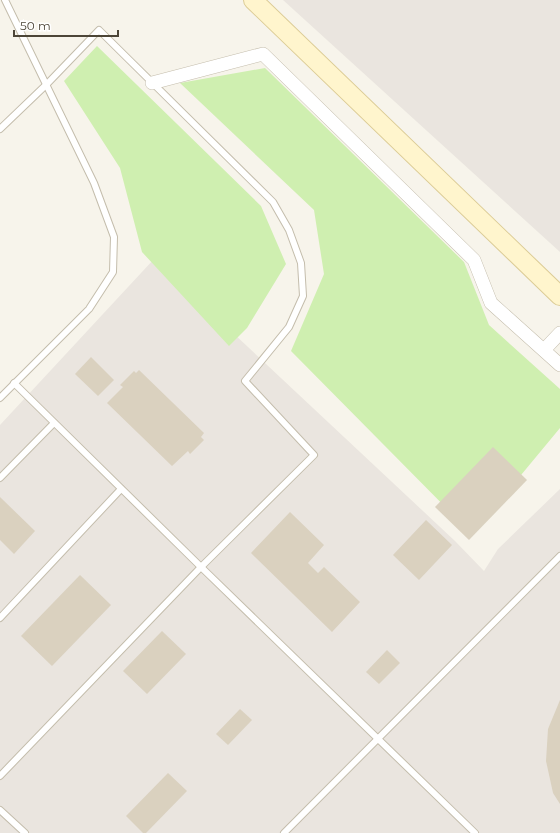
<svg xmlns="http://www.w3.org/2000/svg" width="560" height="833" font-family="Montserrat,sans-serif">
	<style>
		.industrial { fill: #eae5df }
		.green { fill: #cfefb0 }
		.building { fill: #dad1bf }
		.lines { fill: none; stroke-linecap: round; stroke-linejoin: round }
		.lane-casing { stroke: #c4bdac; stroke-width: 8 }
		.street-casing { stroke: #c4bdac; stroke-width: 14 }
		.secondary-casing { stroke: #dccc96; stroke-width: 20 }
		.lane { stroke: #fff; stroke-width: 6 }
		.street { stroke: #fff; stroke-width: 13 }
		.secondary { stroke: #fff5cd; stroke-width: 18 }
	</style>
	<rect width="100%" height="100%" fill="#f7f4eb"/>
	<g class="industrial">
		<polygon points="283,0 560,0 560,252"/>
		<polygon points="154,259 455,541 484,571 498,549 560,489 560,833 0,833 0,425"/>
	</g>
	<g class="green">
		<polygon points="97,46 261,206 286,264 247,328 229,346 142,252 120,168 64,81"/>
		<polygon points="265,68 464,262 489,325 560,389 560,428 472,534 291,351 324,274 314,210 180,83"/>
	</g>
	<g class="building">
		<polygon points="91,357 114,380 98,396 75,374"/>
		<polygon points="139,370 204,433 201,437 204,440 190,454 188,451 172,466 107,403 123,387 120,385 134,371 136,373"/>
		<polygon points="493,447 527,480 469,540 435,507"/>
		<polygon points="0,497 35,531 14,554 0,540"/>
		<polygon points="290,512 324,545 308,563 318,573 324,567 360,602 332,632 251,553"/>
		<polygon points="426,520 452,545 419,580 393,555"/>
		<polygon points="80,575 111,605 52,666 21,636"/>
		<polygon points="162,631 186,654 147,694 123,671"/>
		<polygon points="387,650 400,663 379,684 366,672"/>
		<polygon points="560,700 560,804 553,793 546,761 548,729"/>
		<polygon points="240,709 252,720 228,745 216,734"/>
		<polygon points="168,773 187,791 146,833 143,833 126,816"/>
	</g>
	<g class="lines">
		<g class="lane-casing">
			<g id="lane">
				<polyline points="0,129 47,84 99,30 273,202 289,230 301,263 303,296 289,327 245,381 314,455 201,567 0,776"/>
				<polyline points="14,383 201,567 475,833"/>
				<polyline points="0,398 89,309 113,272 114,237 94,183 5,0"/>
				<polyline points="0,478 54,423"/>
				<polyline points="0,618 121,489"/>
				<polyline points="0,810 25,833"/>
				<polyline points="284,833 560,556"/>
			</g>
		</g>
		<g class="street-casing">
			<g id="street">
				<polyline points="152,83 263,54 474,260 491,303 560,365"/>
				<polyline points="544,350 560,333"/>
			</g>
		</g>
		<g class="secondary-casing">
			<polyline id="secondary" points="253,0 560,296"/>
		</g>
		<use href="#lane" class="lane"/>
		<use href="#street" class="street"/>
		<use href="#secondary" class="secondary"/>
	</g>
	<path d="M14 30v6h104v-6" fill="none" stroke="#4c4537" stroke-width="2"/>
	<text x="20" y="30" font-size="12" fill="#4c4537" stroke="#ffffff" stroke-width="3" paint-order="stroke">50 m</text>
</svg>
